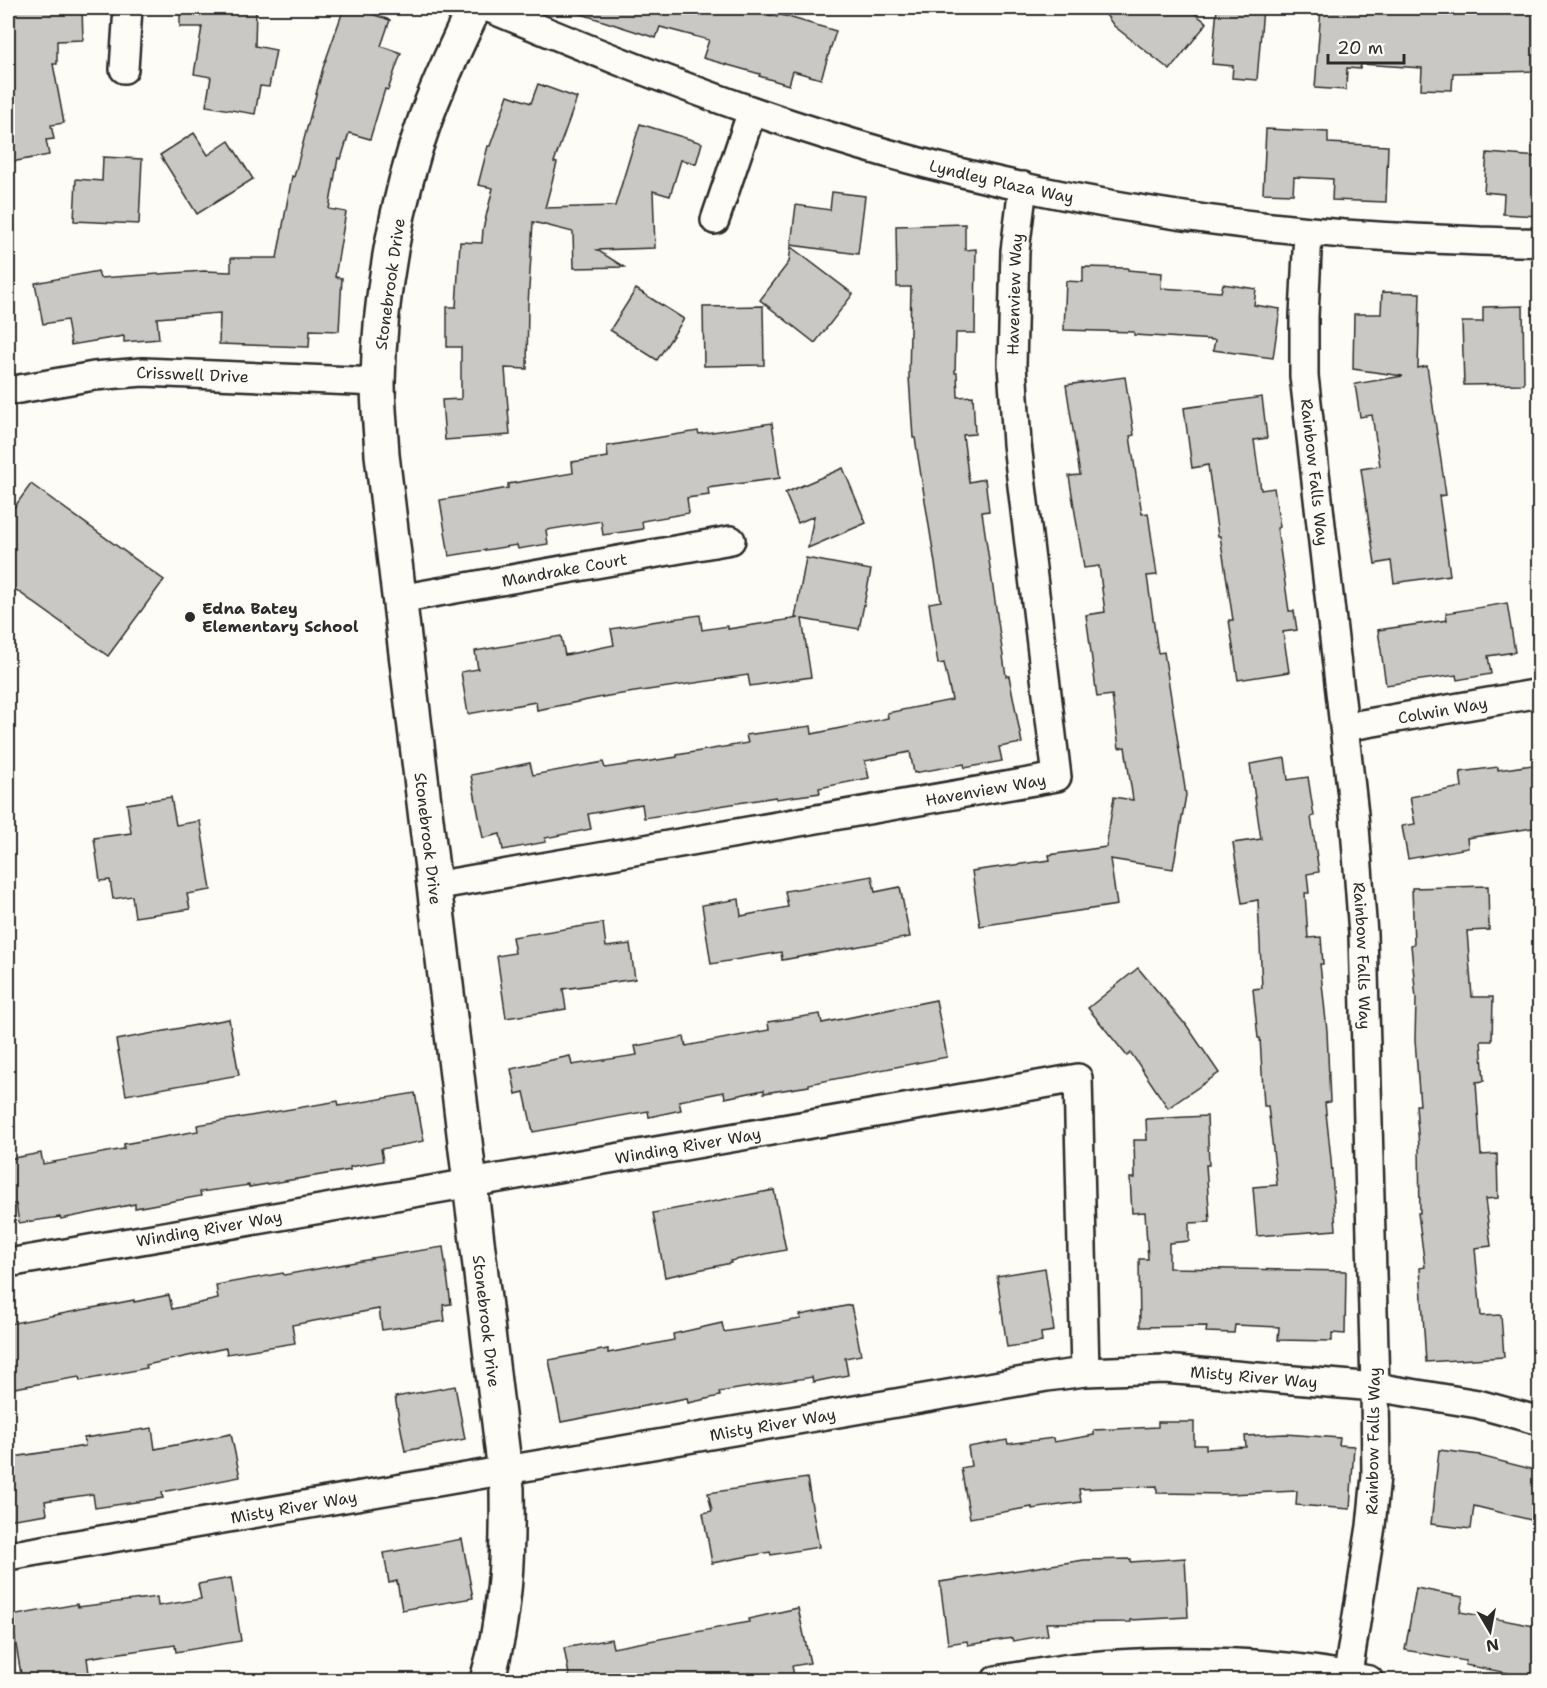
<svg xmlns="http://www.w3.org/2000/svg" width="1547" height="1688" font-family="'Shantell Sans',sans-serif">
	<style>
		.building { fill: #c9c8c4; stroke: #2b2b2b; stroke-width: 1.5 }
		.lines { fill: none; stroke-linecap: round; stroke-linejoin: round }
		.minor-casing { stroke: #2b2b2b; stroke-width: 32 }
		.tertiary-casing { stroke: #2b2b2b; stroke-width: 38 }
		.minor { stroke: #fdfcf7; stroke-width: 27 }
		.tertiary { stroke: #fdfcf7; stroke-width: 33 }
		.poi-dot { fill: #2b2b2b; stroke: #fdfcf7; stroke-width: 2 }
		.labels { text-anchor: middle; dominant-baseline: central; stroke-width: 5; stroke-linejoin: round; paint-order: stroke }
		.street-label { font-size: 16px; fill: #2b2b2b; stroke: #fdfcf7 }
		.poi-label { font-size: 16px; font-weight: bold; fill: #2b2b2b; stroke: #fdfcf7; text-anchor: start }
	</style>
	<rect width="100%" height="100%" fill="#fdfcf7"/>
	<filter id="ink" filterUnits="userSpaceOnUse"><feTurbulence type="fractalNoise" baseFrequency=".0167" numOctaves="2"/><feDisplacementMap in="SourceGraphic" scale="12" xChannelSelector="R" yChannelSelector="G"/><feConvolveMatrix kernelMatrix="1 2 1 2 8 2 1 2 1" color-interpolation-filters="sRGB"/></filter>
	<g filter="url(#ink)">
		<g class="building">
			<polygon points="12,8 82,8 83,40 57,41 57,64 53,64 64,123 51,125 54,139 46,140 49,155 11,162 8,143 8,99 14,98"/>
			<polygon points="180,8 256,8 255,46 276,50 269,87 260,86 255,114 206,106 211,77 194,74 202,27 180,27"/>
			<polygon points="344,8 353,8 390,20 381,46 401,53 388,90 385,89 370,139 349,133 341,159 338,158 329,209 346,212 335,277 342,278 339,331 310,330 309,347 219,344 220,313 157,318 159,339 124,342 124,336 71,345 67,320 43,324 35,283 98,271 100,278 204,271 231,272 231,258 277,258 292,176 294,177 323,68"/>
			<polygon points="575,8 744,8 777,17 778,14 836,31 821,79 793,71 789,85 759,76 760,74 703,58 709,40 660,27 656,38 575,12"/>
			<polygon points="1101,8 1187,8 1207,23 1170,70 1114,26"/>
			<polygon points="1217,8 1263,8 1257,80 1232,78 1233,66 1212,64"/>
			<polygon points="1321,8 1468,8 1468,10 1526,9 1526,13 1539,14 1539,71 1453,73 1452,90 1421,89 1422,68 1361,64 1360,69 1347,68 1346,90 1315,88"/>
			<polygon points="538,84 577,98 554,162 557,163 545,208 615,206 640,124 702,143 696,164 681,160 670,196 653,191 655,248 597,250 624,267 574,268 573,232 533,222 528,305 527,369 505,368 510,435 445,440 442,400 461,399 461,347 447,347 447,307 456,307 460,242 482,243 483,229 493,188 478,185 488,146 490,146 508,95 531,103"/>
			<polygon points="1266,129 1328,132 1328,143 1388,146 1386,202 1332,200 1333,179 1294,177 1293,194 1263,193"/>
			<polygon points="194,133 208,155 229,141 253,179 197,214 160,155"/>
			<polygon points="1487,153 1539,157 1539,216 1503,214 1504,194 1484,192"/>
			<polygon points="103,157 142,159 139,224 74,221 76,179 102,181"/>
			<polygon points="832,192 865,196 858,254 791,245 796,205 830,210"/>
			<polygon points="965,224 965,250 976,249 975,333 956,333 955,373 957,373 958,397 973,396 975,434 963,435 969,482 985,479 989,511 982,512 992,581 1006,676 1009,676 1022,743 999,747 1002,761 965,768 964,764 914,773 910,752 865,761 869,778 819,788 820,793 776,799 776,797 644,818 642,804 588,814 591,829 545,838 546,842 503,850 500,834 483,838 471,775 530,763 533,775 603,762 605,768 677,757 677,755 748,743 746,735 811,726 812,734 888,718 887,713 952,700 944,663 938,664 929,603 941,601 915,438 913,438 909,377 911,287 897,287 896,226"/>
			<polygon points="791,247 853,294 815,343 760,300 789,262"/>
			<polygon points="1083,267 1128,268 1128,270 1162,273 1161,288 1221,292 1223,284 1256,289 1254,305 1280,309 1273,358 1213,350 1215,340 1134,335 1134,332 1064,330 1066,281 1083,282"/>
			<polygon points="636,289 684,319 657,360 610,330"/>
			<polygon points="1382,292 1420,293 1418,368 1427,366 1446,495 1439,496 1450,575 1394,583 1391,561 1375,564 1361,469 1380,466 1372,415 1360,417 1355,384 1403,376 1353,369 1354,314 1381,314"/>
			<polygon points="763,306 764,365 704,366 703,307"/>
			<polygon points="1523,306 1524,384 1464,385 1462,322 1483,322 1483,307"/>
			<polygon points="1125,377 1134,435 1130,436 1142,514 1148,513 1157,575 1147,576 1158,653 1164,652 1186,795 1173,869 1110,859 1117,905 980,926 972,871 1050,860 1049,855 1106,847 1114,797 1133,800 1125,747 1119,748 1112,695 1097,697 1086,615 1105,612 1099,566 1084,568 1069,476 1080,475 1066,385"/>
			<polygon points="1262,397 1267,438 1254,440 1261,490 1274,488 1280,527 1277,528 1289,611 1294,611 1297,630 1283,632 1289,672 1238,680 1229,620 1233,620 1220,536 1218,536 1208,465 1192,468 1184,408"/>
			<polygon points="772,423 780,478 708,488 709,495 687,498 689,513 642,521 643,529 603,535 601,521 546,530 548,544 518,549 517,545 449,556 440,500 508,488 508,484 573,473 572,462 608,457 607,446 698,431 699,434"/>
			<polygon points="843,468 866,523 808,548 814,516 798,523 785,493"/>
			<polygon points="31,484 164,580 108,656 8,584 8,516"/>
			<polygon points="806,558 871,570 859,629 802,619 811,677 750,686 748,675 608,696 537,710 536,702 468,714 461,672 478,669 475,651 561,636 565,655 614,645 611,629 651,622 700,615 702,630 728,626 728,629 799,618 795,618"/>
			<polygon points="1507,603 1515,652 1488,656 1491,674 1457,680 1456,675 1386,685 1378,630 1447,620 1446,613"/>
			<polygon points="1285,758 1288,780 1308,777 1314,816 1311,817 1319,872 1307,874 1309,893 1305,893 1308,938 1321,937 1323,964 1320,964 1327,1031 1330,1102 1325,1103 1331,1159 1336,1230 1257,1236 1253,1187 1277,1185 1268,1106 1264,1106 1260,1038 1258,1038 1253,989 1262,988 1258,900 1242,903 1233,843 1261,839 1250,764"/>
			<polygon points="1539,764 1539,827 1467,838 1468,848 1408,859 1402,826 1415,824 1410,797 1462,787 1460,772 1498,767 1498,770"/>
			<polygon points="171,797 176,825 200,821 211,890 187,894 190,909 135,917 132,896 113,899 110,880 100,881 94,838 131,833 127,804"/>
			<polygon points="872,876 875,892 900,887 910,937 782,960 781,952 711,964 702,905 739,899 741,916 788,907 785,891"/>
			<polygon points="1488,886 1489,930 1467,931 1472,997 1493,997 1492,1041 1481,1041 1484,1081 1476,1082 1481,1155 1497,1154 1498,1198 1485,1199 1491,1246 1475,1248 1481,1316 1501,1315 1504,1357 1426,1362 1420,1268 1425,1267 1418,1213 1420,1213 1419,1147 1416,1105 1420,1105 1415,1040 1416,999 1411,945 1414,944 1412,888"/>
			<polygon points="603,923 606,947 630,944 635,979 563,989 566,1009 506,1018 497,956 515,953 512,937"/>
			<polygon points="1138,968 1184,1023 1185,1023 1219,1073 1168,1108 1131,1053 1127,1056 1088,1008"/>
			<polygon points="936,1000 947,1057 809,1084 809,1086 764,1093 764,1090 725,1098 724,1092 679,1101 681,1110 649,1117 648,1111 533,1132 524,1092 516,1094 511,1069 570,1056 572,1065 637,1055 635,1046 684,1037 686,1046 769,1030 768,1022 820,1014 822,1023"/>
			<polygon points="229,1019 239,1075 126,1095 116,1040"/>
			<polygon points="415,1093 424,1141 381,1149 383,1161 350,1167 350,1170 249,1187 249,1185 200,1192 201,1196 135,1208 135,1204 61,1219 60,1217 19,1223 16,1204 8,1205 8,1159 41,1153 43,1164 124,1149 124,1144 198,1131 197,1125 338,1101 339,1106"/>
			<polygon points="1207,1116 1209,1165 1206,1165 1210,1222 1189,1223 1189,1241 1169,1243 1169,1268 1346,1271 1345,1334 1332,1333 1332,1341 1278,1340 1279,1327 1235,1325 1234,1333 1206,1332 1207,1326 1140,1327 1139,1259 1148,1259 1145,1212 1132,1213 1130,1178 1135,1178 1134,1140 1147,1140 1146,1119"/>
			<polygon points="774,1190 786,1250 730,1261 731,1263 665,1277 653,1213"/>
			<polygon points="443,1247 451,1304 443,1305 445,1321 382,1330 379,1309 292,1325 295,1343 227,1354 226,1348 146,1365 147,1368 80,1381 79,1377 8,1389 8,1324 108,1305 134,1300 134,1302 169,1295 172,1309 218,1299 216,1285 283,1273 284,1275 372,1259 371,1258"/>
			<polygon points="1045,1268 1054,1331 1041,1333 1042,1342 1007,1347 997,1276"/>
			<polygon points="851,1305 861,1355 845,1358 848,1375 813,1382 812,1377 719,1392 720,1396 688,1403 687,1398 561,1422 549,1360 608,1349 608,1353 674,1340 673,1334 722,1323 724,1332 801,1319 800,1315"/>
			<polygon points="455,1386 465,1439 405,1451 395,1397"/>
			<polygon points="1158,1422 1194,1422 1194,1445 1206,1445 1206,1449 1246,1447 1245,1436 1285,1434 1340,1438 1339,1445 1354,1446 1350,1509 1296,1505 1297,1491 1230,1494 1157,1493 1157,1486 1079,1489 1081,1502 1032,1509 1032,1507 970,1518 961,1468 971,1466 968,1447 1007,1440 1008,1444 1053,1438 1054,1442 1094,1435 1094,1430 1158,1427"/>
			<polygon points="152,1428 155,1449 231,1434 240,1477 162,1492 163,1498 95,1508 93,1494 45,1501 47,1514 8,1520 8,1465 15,1464 14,1457 85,1446 84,1438"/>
			<polygon points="1439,1450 1480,1455 1480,1456 1539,1471 1539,1522 1474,1506 1471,1529 1431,1524"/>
			<polygon points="807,1478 819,1547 771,1555 770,1552 712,1563 703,1513 712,1511 708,1493"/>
			<polygon points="462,1539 473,1598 402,1610 397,1581 389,1583 384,1553"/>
			<polygon points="1185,1558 1188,1617 1131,1620 1131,1622 1046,1623 1048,1635 1013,1641 1012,1638 968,1645 967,1641 948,1644 940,1582 1084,1560 1131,1559 1131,1562"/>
			<polygon points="231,1578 241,1641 176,1652 175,1645 87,1658 89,1673 46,1680 22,1680 11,1616 77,1604 78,1607 157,1597 158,1606 201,1599 198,1584"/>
			<polygon points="1416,1588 1463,1597 1460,1612 1539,1627 1539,1680 1512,1680 1514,1674 1465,1665 1466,1661 1405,1650"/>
			<polygon points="798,1608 810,1663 792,1666 795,1680 570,1680 564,1648 611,1639 613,1648 749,1622 748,1619"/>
		</g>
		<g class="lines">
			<g class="minor-casing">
				<g id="minor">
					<path id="s1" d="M489 8C576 44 663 80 753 111 942 177 1144 218 1344 234 1389 237 1434 239 1480 241 1499 241 1520 243 1540 242"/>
					<polyline points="124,69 128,8"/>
					<polyline points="715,220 752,111"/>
					<path id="s2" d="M1308 231 1304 316V376L1354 814 1363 934 1375 1387 1376 1476 1371 1526 1347 1680"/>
					<path id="s3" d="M8 391 94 376 143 372 378 382"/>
					<path id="s4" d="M399 599 731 540"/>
					<path id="s5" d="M1345 727 1540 693"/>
					<path id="s6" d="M434 886 1057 777 1017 444 1012 365 1015 251 1023 186"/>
					<path id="s7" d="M8 1263 1078 1078 1085 1372"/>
					<path id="s8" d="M8 1556 1047 1377 1085 1372 1165 1369 1375 1387 1478 1404 1540 1421"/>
					<path d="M996 1680C1018 1677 1041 1672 1064 1669 1097 1664 1131 1663 1164 1662 1233 1661 1302 1665 1369 1680"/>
				</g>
			</g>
			<g class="tertiary-casing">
				<g id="tertiary">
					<path id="s9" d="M474 8C457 45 439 81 425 120 396 200 379 298 378 383 378 407 381 431 382 455L507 1489C508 1553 506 1618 487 1680"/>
				</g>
			</g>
			<use href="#minor" class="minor"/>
			<use href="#tertiary" class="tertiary"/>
		</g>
	</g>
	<circle class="poi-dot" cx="190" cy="617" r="6"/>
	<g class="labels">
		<g class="street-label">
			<text stroke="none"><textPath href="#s1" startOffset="542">Lyndley Plaza Way</textPath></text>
			<text transform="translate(390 284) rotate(-82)">Stonebrook Drive</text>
			<text stroke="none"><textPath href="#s6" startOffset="1118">Havenview Way</textPath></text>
			<text stroke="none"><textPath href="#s3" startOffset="186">Crisswell Drive</textPath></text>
			<text stroke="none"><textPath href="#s2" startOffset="242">Rainbow Falls Way</textPath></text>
			<text stroke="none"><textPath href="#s4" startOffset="168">Mandrake Court</textPath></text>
			<text stroke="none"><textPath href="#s5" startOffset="99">Colwin Way</textPath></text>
			<text stroke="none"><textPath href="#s6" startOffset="560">Havenview Way</textPath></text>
			<text stroke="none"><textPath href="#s9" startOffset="849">Stonebrook Drive</textPath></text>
			<text stroke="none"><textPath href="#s2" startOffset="728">Rainbow Falls Way</textPath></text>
			<text stroke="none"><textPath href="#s7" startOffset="690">Winding River Way</textPath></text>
			<text stroke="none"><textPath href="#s7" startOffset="204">Winding River Way</textPath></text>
			<text stroke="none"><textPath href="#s9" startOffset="1335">Stonebrook Drive</textPath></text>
			<text stroke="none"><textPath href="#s8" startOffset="1262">Misty River Way</textPath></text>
			<text stroke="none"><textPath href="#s8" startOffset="776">Misty River Way</textPath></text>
			<text transform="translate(1373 1441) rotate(-89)">Rainbow Falls Way</text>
			<text stroke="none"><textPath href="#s8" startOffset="290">Misty River Way</textPath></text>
		</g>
		<g class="poi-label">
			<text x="202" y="608">Edna Batey<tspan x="202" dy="18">Elementary School</tspan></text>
		</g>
	</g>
	<rect width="1547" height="1688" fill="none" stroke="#fdfcf7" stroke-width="30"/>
	<rect x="15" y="15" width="1517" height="1658" fill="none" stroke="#2b2b2b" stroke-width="2" filter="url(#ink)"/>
	<g transform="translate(1490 1631) rotate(170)" stroke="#fdfcf7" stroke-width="4.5" paint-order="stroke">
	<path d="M0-4.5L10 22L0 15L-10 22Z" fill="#2b2b2b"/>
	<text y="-9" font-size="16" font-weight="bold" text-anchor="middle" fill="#2b2b2b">N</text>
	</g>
	<path d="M1328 54v9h76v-9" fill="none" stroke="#2b2b2b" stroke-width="3"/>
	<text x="1337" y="54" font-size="18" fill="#2b2b2b" stroke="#fdfcf7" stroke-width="4.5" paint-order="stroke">20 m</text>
</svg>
